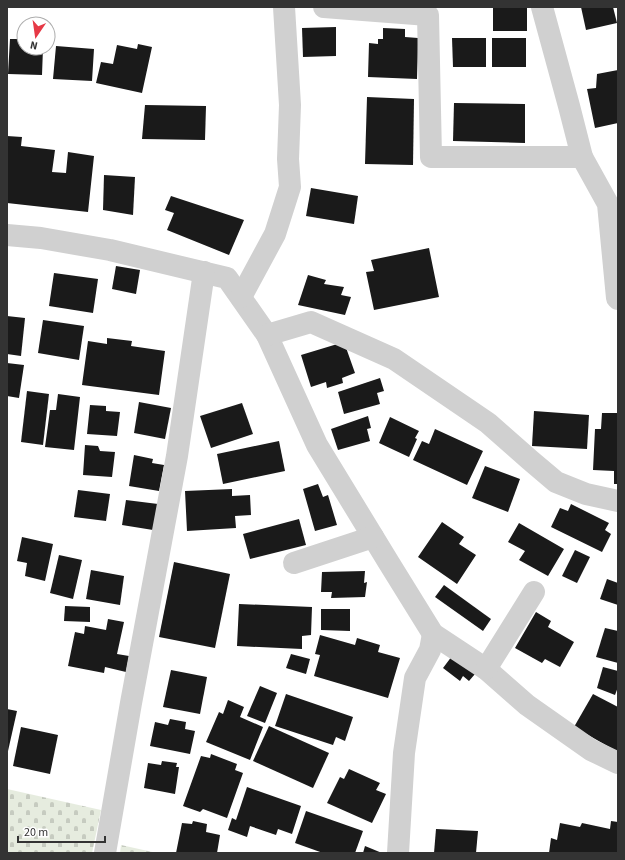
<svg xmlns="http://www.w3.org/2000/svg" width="625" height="860" font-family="'Source Sans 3',sans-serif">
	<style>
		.cemetery { fill: url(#cemetery-stones) }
		.building { fill: #1a1a1a }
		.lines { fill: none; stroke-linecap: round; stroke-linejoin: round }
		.street { stroke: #d0d0d0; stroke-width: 22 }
	</style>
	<defs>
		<pattern id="cemetery-stones" width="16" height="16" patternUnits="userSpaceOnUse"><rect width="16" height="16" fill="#e6ecdf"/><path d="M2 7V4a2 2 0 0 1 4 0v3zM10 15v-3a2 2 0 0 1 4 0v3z" fill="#c6cbc0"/></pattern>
	</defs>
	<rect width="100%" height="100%" fill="#fff"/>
	<g class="cemetery">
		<polygon points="7,789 101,810 92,853 7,853"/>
		<polygon points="121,845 157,853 120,853"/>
	</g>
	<g class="building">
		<rect x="493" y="7" width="34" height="24"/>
		<polygon points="581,7 613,7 617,23 586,30"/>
		<polygon points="336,27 336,56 303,57 302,28"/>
		<polygon points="383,28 405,29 405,37 418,38 417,79 368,77 369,43 378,44 378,39 383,39"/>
		<polygon points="452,38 486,38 486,67 453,67"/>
		<rect x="492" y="38" width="34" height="29"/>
		<polygon points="10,39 24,39 24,48 43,48 42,75 8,74"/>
		<polygon points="138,44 152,47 142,93 96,83 101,62 113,64 117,45 137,49"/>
		<polygon points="56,46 94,49 92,81 53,79"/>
		<polygon points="618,70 618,123 595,128 587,89 596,88 597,74"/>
		<polygon points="367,97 414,99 413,165 365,164"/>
		<polygon points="454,103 525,104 525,143 453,141"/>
		<polygon points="145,105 206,106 205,140 142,139"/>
		<polygon points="7,136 22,137 21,146 55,150 52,172 66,173 68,152 94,156 88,212 7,203"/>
		<polygon points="104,175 135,177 133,215 103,210"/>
		<polygon points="311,188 358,196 354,224 306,216"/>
		<polygon points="171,196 244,220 229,255 167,230 174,213 165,210"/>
		<polygon points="429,248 439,297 374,310 366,272 374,271 371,260"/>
		<polygon points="116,266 140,270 136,294 112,289"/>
		<polygon points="54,273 98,279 93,313 49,306"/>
		<polygon points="308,275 326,280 324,284 344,287 341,295 351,297 345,315 298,305"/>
		<polygon points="7,316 25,318 21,356 7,354"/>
		<polygon points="43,320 84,326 79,360 38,353"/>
		<polygon points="107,338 132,341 131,346 165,351 159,395 82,385 88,341 107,344"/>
		<polygon points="344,342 355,373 342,378 343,383 327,388 326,382 311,387 301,355"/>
		<polygon points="7,363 24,365 19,398 7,396"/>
		<polygon points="380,378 384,391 377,393 380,404 344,414 338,392"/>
		<polygon points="27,391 49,394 43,445 21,442"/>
		<polygon points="58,394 80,397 74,450 45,447 50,410 56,410"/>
		<polygon points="139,402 171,408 165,439 134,433"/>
		<polygon points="242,403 253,434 211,448 200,416"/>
		<polygon points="90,405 106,406 106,411 120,412 117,436 87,434"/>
		<polygon points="534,411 589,415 587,449 532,446"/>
		<polygon points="602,413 618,413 618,484 614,484 614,471 593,470 595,429 601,429"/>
		<polygon points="368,416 371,428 367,429 370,441 338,450 331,429"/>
		<polygon points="390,417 419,431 415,438 417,439 409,457 379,443"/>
		<polygon points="435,429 483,451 467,485 413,460 422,441 429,444"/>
		<polygon points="279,441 285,471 223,484 217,454"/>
		<polygon points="85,445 98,446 100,451 115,452 112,477 83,475"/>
		<polygon points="134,455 153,459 152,463 164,465 159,491 129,486"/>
		<polygon points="485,466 520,479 508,512 472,498"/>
		<polygon points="318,484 323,497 328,495 337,525 315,531 303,489"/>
		<polygon points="232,489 232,496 250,495 251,515 235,516 236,528 187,531 185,491"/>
		<polygon points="78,490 110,494 106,521 74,517"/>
		<polygon points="126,500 158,504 153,530 122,525"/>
		<polygon points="571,504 609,523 605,530 611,534 602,552 551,527 560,508 568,511"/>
		<polygon points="299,519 306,545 250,559 243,534"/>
		<polygon points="442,522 464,537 459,544 476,555 457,584 418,557"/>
		<polygon points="519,523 564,549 548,576 519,560 525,551 508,542"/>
		<polygon points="22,537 53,544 45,581 25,576 27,563 17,561"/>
		<polygon points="575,550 590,557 577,583 562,576"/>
		<polygon points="59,555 82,560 73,599 50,593"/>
		<polygon points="174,562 230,574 215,648 159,637"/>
		<polygon points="91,570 124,576 120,605 86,599"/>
		<polygon points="365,571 364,583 367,582 365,597 331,598 332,592 321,592 322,572"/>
		<polygon points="607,579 618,583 618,605 600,599"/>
		<polygon points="444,585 491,619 483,631 435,597"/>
		<polygon points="239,604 312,607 311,635 302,636 302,649 237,646"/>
		<polygon points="65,606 90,607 90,622 64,621"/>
		<polygon points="321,609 350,609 350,631 321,630"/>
		<polygon points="536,612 551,621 548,627 574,642 560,667 545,659 542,663 515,648"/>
		<polygon points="108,619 124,622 117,654 129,656 126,672 105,667 104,673 68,666 75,632 84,634 85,626 106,630"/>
		<polygon points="605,628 618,631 618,663 596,657"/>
		<polygon points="320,635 355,645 357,638 380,645 378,652 400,658 388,698 314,676 320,655 315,654"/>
		<polygon points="291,654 310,659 306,674 286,668"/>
		<polygon points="452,656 475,674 469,681 463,676 460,681 443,668"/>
		<polygon points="603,667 618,671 618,687 615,695 597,688"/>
		<polygon points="171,670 207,677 200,714 163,707"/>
		<polygon points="260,686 277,693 265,723 247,716"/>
		<polygon points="286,694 353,717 345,741 336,737 333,745 275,726"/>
		<polygon points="593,694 618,707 618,752 574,727"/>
		<polygon points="228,700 244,707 240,717 263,727 250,760 206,742 219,712 223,714"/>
		<polygon points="7,709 17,711 8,751 7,751"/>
		<polygon points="170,719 186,722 185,729 195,731 190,754 150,746 155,722 168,725"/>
		<polygon points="269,726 329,753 313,788 253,761"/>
		<polygon points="21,727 58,735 50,774 13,766"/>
		<polygon points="211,754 237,764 235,770 243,773 227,818 203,809 200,812 183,806 201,756 210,758"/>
		<polygon points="162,761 177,763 176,767 179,767 175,794 144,788 148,763 161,765"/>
		<polygon points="349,769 380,783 376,790 386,794 372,823 327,803 340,777 344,779"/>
		<polygon points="247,787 301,806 292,834 278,829 276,835 250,826 247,837 228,830 232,818 236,820"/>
		<polygon points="306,811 363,831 355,853 323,853 295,843"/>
		<polygon points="193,821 207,824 206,832 220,835 217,853 176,853 182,823 192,824"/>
		<polygon points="611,821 618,822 618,853 549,853 551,838 557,840 560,823 580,827 582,823 610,829"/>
		<polygon points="436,829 478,831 476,853 434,853"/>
		<polygon points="365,846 382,853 363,853"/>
	</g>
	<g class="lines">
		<g class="street">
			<polyline points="324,7 428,15 431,157 582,157"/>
			<polyline points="542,7 569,106 582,157 608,204 617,298 618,299"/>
			<polyline points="7,235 41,238 110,250 227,278 267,335 317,445 389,563 433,634 486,669 527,705 591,750 618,763"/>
			<polyline points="241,297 275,234 290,187 288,159 290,105 284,7"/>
			<polyline points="267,335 311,322 394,359 488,423 530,460 556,482 586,494 618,501"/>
			<polyline points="294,563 373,537"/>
			<polyline points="486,669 534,592"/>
			<polyline points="105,853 131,703 177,456 204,272"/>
			<polyline points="398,853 404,753 415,678 430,650 433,634"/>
		</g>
	</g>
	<rect width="625" height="860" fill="none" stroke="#333333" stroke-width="16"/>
	<g transform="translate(36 36) rotate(193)"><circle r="19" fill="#ffffff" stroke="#adadad"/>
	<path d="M0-3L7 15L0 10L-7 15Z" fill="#e63946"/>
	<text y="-6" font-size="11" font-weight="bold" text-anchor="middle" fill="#333333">N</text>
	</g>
	<path d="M18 836v6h87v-6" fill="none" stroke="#333333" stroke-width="2"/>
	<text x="24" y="836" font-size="12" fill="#333333" stroke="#ffffff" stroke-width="3" paint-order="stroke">20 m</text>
</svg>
